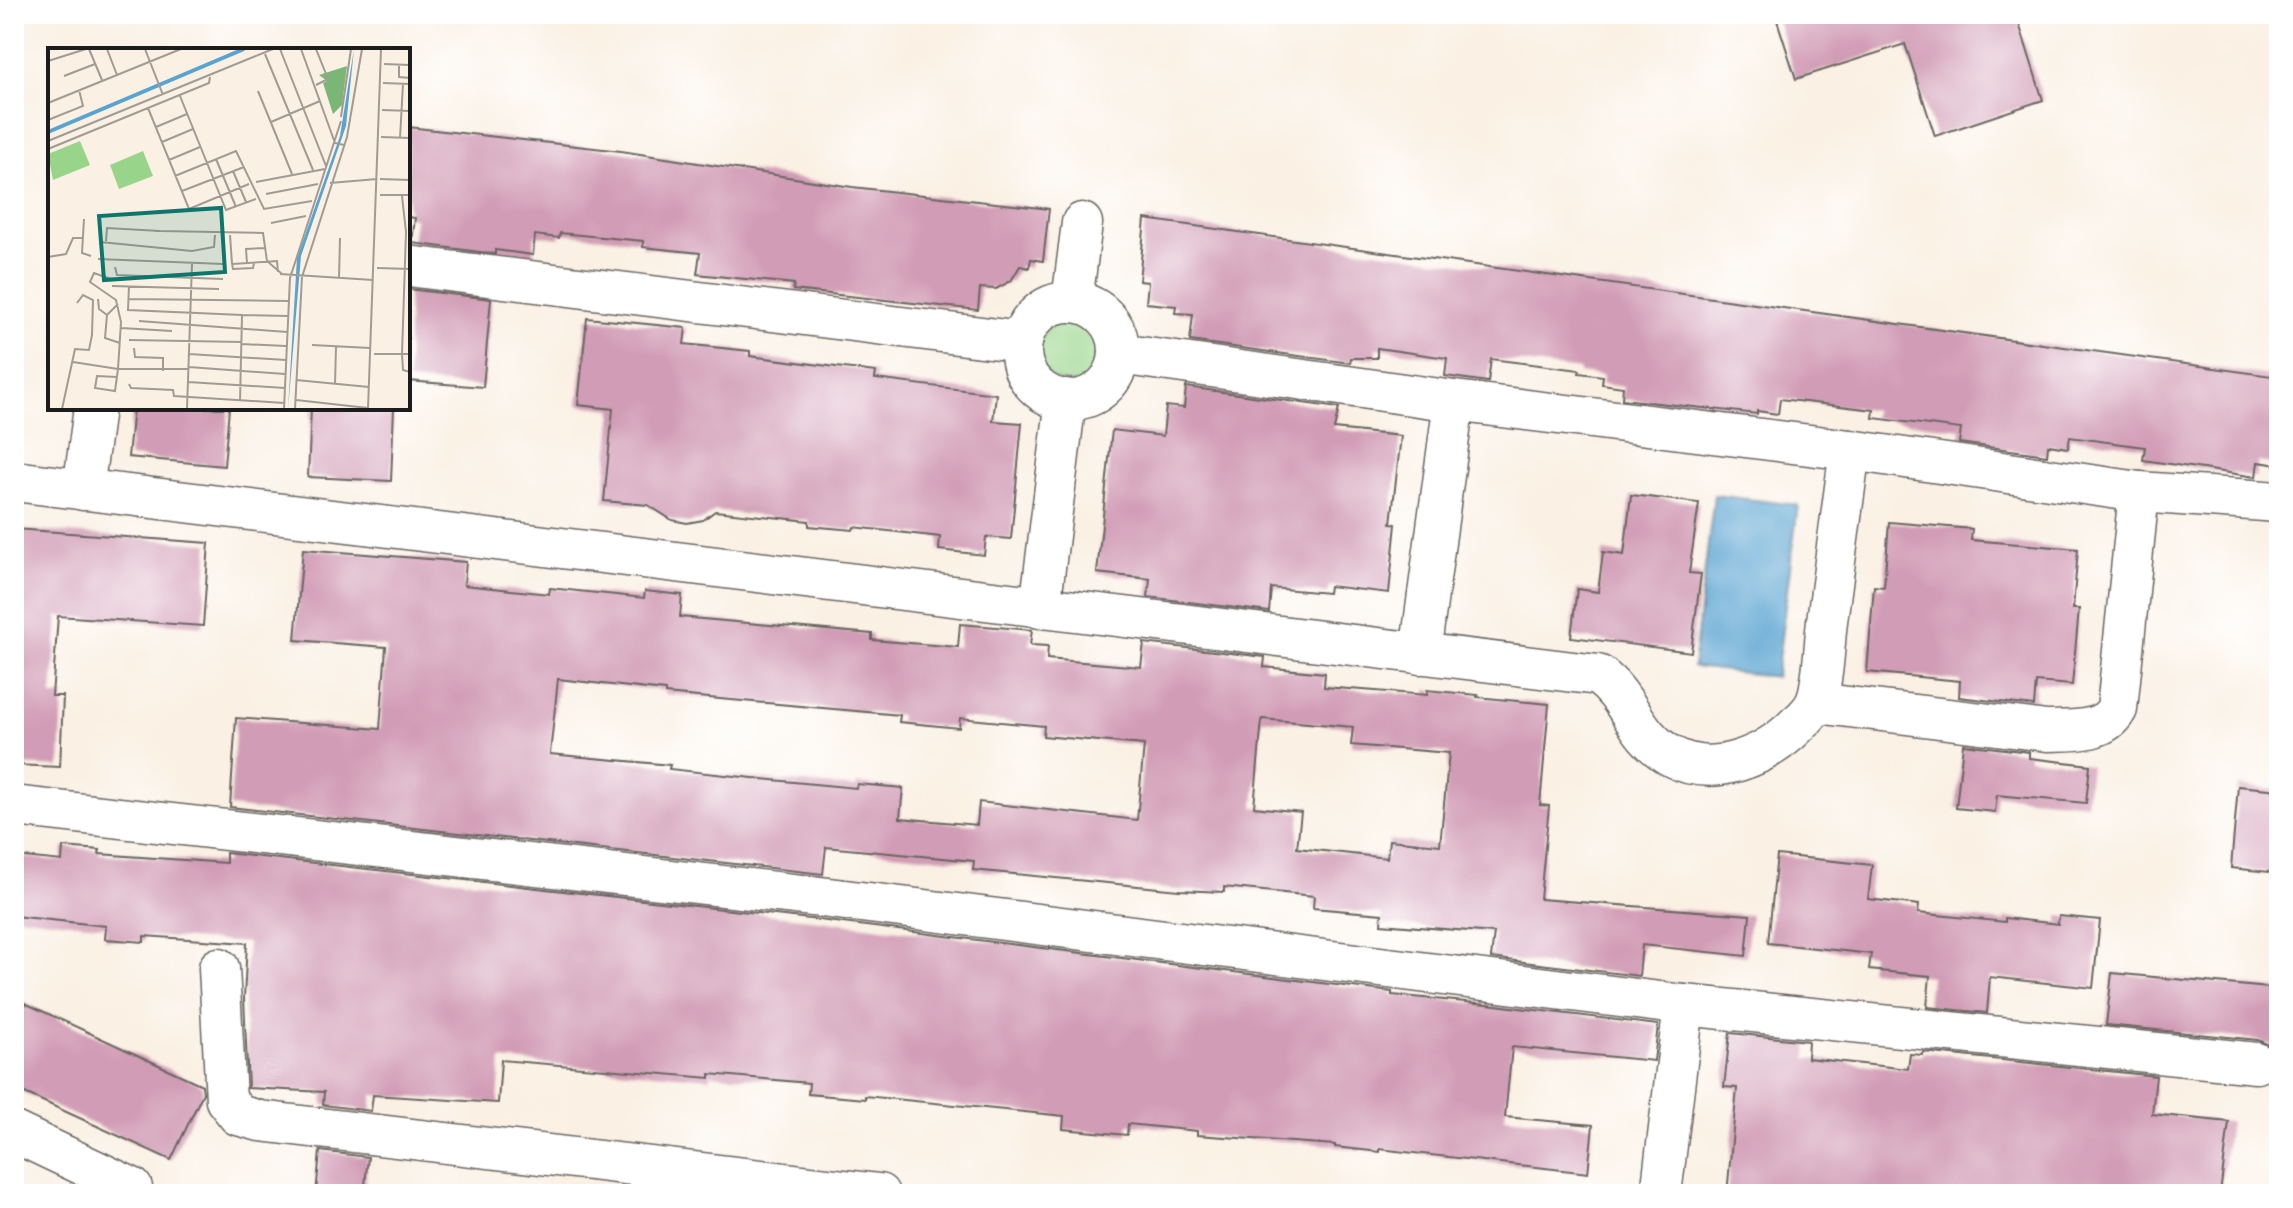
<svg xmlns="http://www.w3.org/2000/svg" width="2293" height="1208" font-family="'IM FELL English',serif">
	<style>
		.green { fill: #98d58a; stroke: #5a7853; stroke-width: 2 }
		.water { fill: #59a3d0; stroke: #3a6076; stroke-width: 2 }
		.building { fill: #d19cb5; fill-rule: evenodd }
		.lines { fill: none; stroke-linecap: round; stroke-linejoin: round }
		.street-casing { stroke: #6a6662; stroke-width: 43 }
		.street { stroke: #fff; stroke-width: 40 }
		.inset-river { fill: none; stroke: #59a3d0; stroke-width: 4 }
		.inset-road { fill: none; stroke: #a19b93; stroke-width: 2 }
		.view { fill: #0f766e; fill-opacity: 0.15; stroke: #0f766e; stroke-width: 4 }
		.inset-edge { fill: none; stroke: #1c1c1c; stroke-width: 4 }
	</style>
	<rect width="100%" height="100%" fill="#fff"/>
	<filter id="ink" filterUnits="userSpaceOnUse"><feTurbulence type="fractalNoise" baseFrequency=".0125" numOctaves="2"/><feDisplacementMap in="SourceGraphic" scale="16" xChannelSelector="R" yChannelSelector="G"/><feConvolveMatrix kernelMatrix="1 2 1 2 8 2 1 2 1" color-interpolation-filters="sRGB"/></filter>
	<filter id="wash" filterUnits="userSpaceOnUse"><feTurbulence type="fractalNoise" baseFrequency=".006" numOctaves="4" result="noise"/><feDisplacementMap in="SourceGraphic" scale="32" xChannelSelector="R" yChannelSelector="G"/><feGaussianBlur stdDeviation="1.8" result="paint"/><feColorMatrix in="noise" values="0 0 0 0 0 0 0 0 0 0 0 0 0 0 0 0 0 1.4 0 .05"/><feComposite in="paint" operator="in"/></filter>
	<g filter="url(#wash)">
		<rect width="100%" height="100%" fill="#faf0e3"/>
		<circle class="green" cx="1070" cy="351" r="32"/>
		<polygon class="water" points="1714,495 1798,505 1776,677 1693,667"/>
		<g id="blocks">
			<g class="building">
				<polygon points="1775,14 2016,14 2043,100 1935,136 1905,44 1796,79"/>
				<polygon points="408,127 621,151 852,187 1049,209 1043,261 1031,259 1029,268 1020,266 1011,281 996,289 980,288 978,310 793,290 794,284 697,274 700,253 643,247 643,241 560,233 559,238 535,235 533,255 495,250 495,254 412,243 415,218 408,217"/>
				<polygon points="1145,219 2279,377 2279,465 2258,462 2256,477 2143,460 2145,447 2070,437 2068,448 2048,445 2047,455 1959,443 1961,429 1873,418 1874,410 1780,399 1778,414 1757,411 1757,414 1622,399 1623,387 1602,384 1603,376 1579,373 1580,370 1491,359 1488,382 1445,376 1447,358 1377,348 1377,358 1351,358 1350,363 1190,341 1193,314 1175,313 1176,306 1146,303 1148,282 1139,281"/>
				<polygon points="408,289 491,299 483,387 408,381"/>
				<polygon points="587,318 686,328 684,344 750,351 750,356 876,372 875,379 996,394 993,421 1022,423 1011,539 986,537 984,555 939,550 940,537 854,527 853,530 809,526 809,521 715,511 703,520 687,523 672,520 648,505 604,501 613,409 578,405"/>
				<polygon points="1186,387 1339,408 1334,429 1401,436 1391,523 1396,524 1389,593 1329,586 1328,593 1271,588 1269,612 1148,597 1150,579 1097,573 1112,430 1163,436 1166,406 1184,408"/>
				<polygon points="133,408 229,408 224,466 128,457"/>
				<polygon points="311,408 394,408 391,481 308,477"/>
				<polygon points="1631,495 1699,503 1689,573 1701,574 1691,652 1571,637 1577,589 1598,592 1603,552 1624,555"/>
				<polygon points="1889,522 1972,529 1971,540 2078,549 2073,609 2079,609 2072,685 2036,682 2034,706 1959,697 1960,681 1867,672 1874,586 1884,587"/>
				<polygon points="14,529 209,543 203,626 58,616 52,696 63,696 60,767 14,765"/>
				<path d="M303 549 466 562 464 585 549 594 550 588 644 598 645 591 682 595 680 617 872 634V640L958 647 960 624 1032 630 1030 645 1048 646 1047 659 1141 667 1144 643 1265 657 1264 667 1325 673 1324 687 1427 695V690L1478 695 1477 697 1549 704 1540 805 1549 806 1540 899 1750 915 1746 956 1642 945 1639 976 1491 958 1494 933 1381 924 1382 914 1313 908 1314 896 1224 887V892L1179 890 973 870 974 861 826 847 823 874 230 807 236 718 380 729 386 647 295 640ZM558 679 665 691V694L900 715 899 722 959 728 960 718 1044 726 1043 736 1144 745 1137 820 979 802 977 825 900 818 903 788 857 784 856 788 762 779 669 769 670 765 550 754ZM1262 719 1353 727 1351 745 1449 753 1440 845 1389 840 1387 858 1297 848 1301 812 1254 807Z"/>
				<polygon points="1963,744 2029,752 2029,758 2090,765 2086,803 1997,795 1995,812 1956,808"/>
				<polygon points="2238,786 2279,790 2279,873 2231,868"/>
				<polygon points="63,847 100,850 99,854 226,863 226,853 819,920 1392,992 1392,995 1487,1004 1658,1025 1654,1061 1512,1047 1505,1117 1593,1125 1588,1173 1380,1149 1380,1152 1335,1147 1335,1145 1197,1135 1197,1131 1128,1124 1127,1135 1063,1129 1064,1116 865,1096 865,1099 808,1094 809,1083 710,1074 710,1078 501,1060 498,1103 373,1095 371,1111 323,1105 324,1092 248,1088 244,998 247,943 144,936 144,942 105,939 106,926 14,916 14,856 62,861"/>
				<polygon points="1777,855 1872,865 1868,899 1919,905 1918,913 2005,922 2005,918 2058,924 2059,916 2100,920 2093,988 1990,977 1987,1013 1927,1007 1930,976 1869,970 1871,954 1768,943"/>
				<polygon points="2112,973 2279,989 2279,1050 2258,1040 2106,1025"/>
				<polygon points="14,998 202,1085 203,1093 171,1160 14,1088"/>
				<polygon points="1730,1033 1808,1041 1807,1058 1908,1069 1910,1054 1922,1055 1923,1052 2156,1076 2152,1114 2229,1122 2220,1194 1727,1194 1737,1088 1724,1087"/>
				<polygon points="320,1151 368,1157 364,1194 316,1194"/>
			</g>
		</g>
	</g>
	<g filter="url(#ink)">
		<use href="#blocks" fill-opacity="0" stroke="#6a6662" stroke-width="2"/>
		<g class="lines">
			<g class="street-casing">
				<g id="street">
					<polyline points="408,266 1022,342"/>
					<polyline points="1072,302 1082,223"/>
					<circle cx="1070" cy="351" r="49"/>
					<polyline points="1119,354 1454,401 1850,450 2139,492 2279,502"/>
					<path d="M14 481 1598 675C1631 698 1632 733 1671 756 1714 780 1768 755 1798 724 1805 718 1814 708 1817 700 1824 675 1824 646 1827 621 1835 564 1842 507 1850 450"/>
					<polyline points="83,490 94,408"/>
					<polyline points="1040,608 1066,399"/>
					<polyline points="1420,654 1454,401"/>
					<path d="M1816 703 2047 731C2072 730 2104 733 2117 709L2139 492"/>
					<polyline points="14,806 829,898 1684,1005 2256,1063"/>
					<polyline points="219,968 226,1100 238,1115 260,1121 879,1194"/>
					<polyline points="14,1132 132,1188"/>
					<polyline points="1661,1194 1684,1005"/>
				</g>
			</g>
			<use href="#street" class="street"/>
		</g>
	</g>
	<g transform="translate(48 48)">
		<rect width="362" height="362" fill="#faf0e3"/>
		<path d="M32 93 42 117 5 132 0 106ZM95 103 105 128 71 141 62 117Z" fill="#98d58a"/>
		<path d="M299 18 294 57 285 66 275 35 279 33 271 27Z" fill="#7ab676"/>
		<path d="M306 1 298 78 253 208 240 361 249 210 292 88Z" fill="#59a3d0"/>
		<path class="inset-river" d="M0 84 196 1"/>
		<path class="inset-road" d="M41 1 54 32M59 1 69 27M97 1 115 47M232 1 278 118M253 1 287 95 296 97M268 1 280 31 268 37M217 6 265 122M0 13 38 1M336 16 362 17M351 16V29L362 30M16 28 47 16M335 35 362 36M210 43 244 126M132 48 178 162 208 151M0 55 133 1M100 60 141 161 201 136M334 62 362 63M293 69 303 1M0 72 35 58 31 42M223 74 272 53M108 79 139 66M333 89 362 90M352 90 355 36M0 93 225 1M114 94 145 81M0 101 161 35 162 29M168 111 188 159M121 112 152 99M185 123 198 154M127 128 188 103 216 161 264 153M332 131 362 132M361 132 362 104M208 134 277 121M282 135 329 131M134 143 196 119M218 146 270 136M332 147H362M354 148 358 184 354 306 355 322 362 324M36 171 34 205 43 208M223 175 258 168M112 183 215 185 219 213 234 226M182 187 184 216M58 193 59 180 112 183H107M52 194 144 203 166 199 167 187M0 209 18 206 25 190H35M50 211 175 216M199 215 198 201 218 200M184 216 229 213 230 224M184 216 185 221 205 220 206 215M67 219 69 227 175 231M329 220 362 221M232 226 325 232M291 230 292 190M63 231 46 225 42 234 68 252 73 274 70 321 67 343 47 340 49 328 69 329M64 238 171 241M81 238 80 262 194 267 192 353M50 251 51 261 59 267 70 256M80 251 240 253M59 267 57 290 72 295M194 267 240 268M91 273 239 284M73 280 124 283M81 292 194 294M194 296 238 298M264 297 322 300M86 300 87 309 115 310V323M141 306 238 312M326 306H362M25 314 70 321H140M141 319 237 326M248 332 321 339M140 334 237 340M81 336 83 340 125 342 126 348 236 355M287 336 288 299M248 352 320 360M14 361 27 301 41 302 44 287 45 252 35 247 29 255M139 361 144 216M236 361 242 230 293 73M247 361 254 229 299 89 314 1M320 361 333 1"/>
		<path class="view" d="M173 160 177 224 56 232 51 168Z"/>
		<rect width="362" height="362" class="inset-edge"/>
	</g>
	<rect width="2293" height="1208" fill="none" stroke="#fff" stroke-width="48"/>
</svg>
